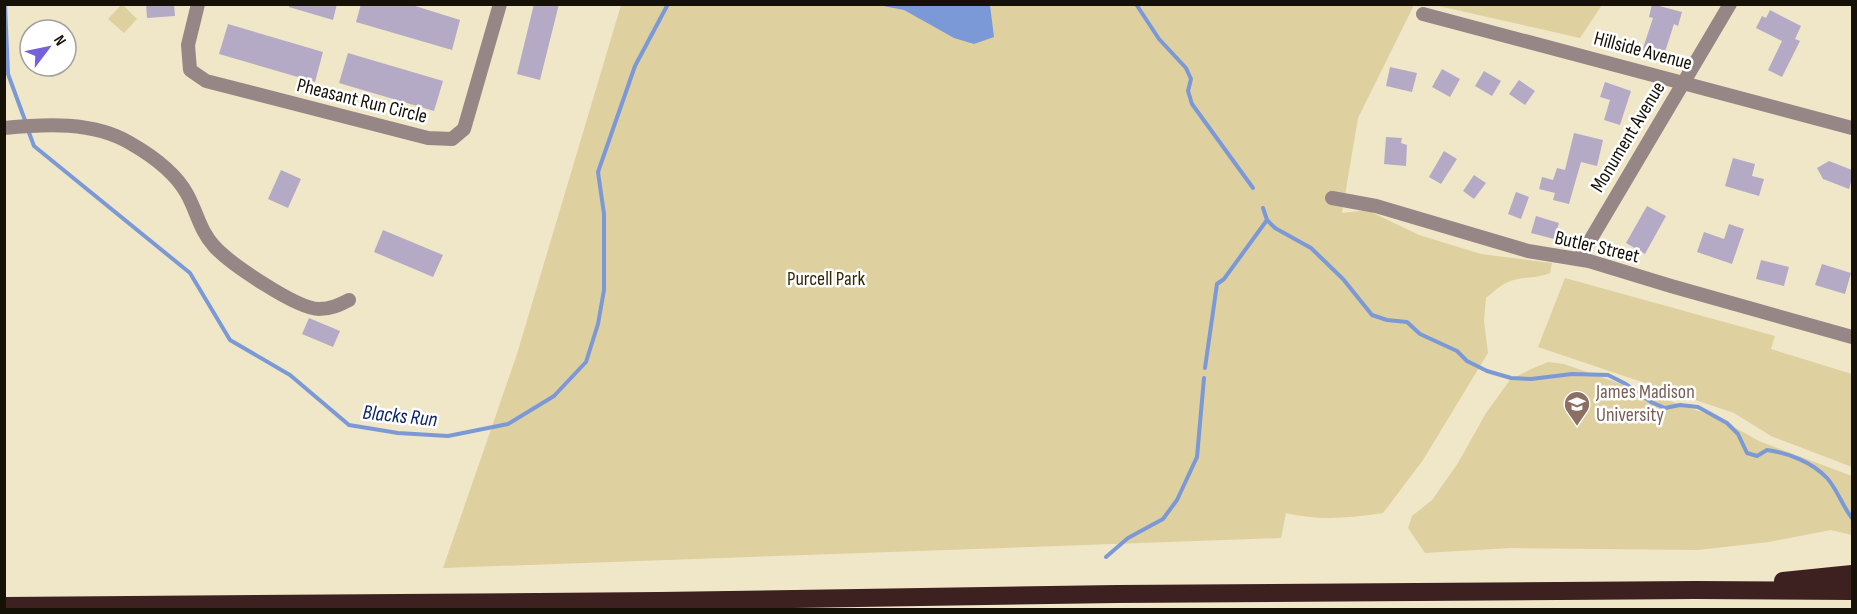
<svg xmlns="http://www.w3.org/2000/svg" width="1857" height="614" font-family="'Sofia Sans Condensed',sans-serif">
	<style>
		.green { fill: #dfd0a0 }
		.water { fill: #7c99d7 }
		.lines { fill: none; stroke-linecap: round; stroke-linejoin: round }
		.stream { stroke: #7c99d7; stroke-width: 4 }
		.building { fill: #b5aac6 }
		.minor { stroke: #968786; stroke-width: 14 }
		.highway { stroke: #3c2120; stroke-width: 18 }
		.labels { text-anchor: middle; dominant-baseline: central; stroke-width: 5; stroke-linejoin: round; paint-order: stroke }
		.street-label { font-size: 20px; fill: #151107; stroke: #fff }
		.park-label { font-size: 20px; fill: #322907; stroke: #fff }
		.education-label { font-size: 20px; fill: #785e54; stroke: #fff; text-anchor: start }
		.water-label { font-size: 21px; font-style: italic; fill: #0b256c; stroke: #fff }
	</style>
	<rect width="100%" height="100%" fill="#f0e7c8"/>
	<g class="green">
		<polygon points="122,4 137,19 124,33 108,19"/>
		<path d="M621 5H1414L1358 118 1342 213 1367 210 1419 235 1481 254 1552 263 1550 273C1536 279 1520 276 1506 283 1499 286 1493 293 1486 298L1484 321 1488 353 1423 460 1383 513C1351 518 1318 521 1286 513L1281 538 443 568 517 354Z"/>
		<polygon points="1434,5 1602,4 1602,5 1580,38"/>
		<polygon points="1565,278 1775,336 1771,349 1852,374 1852,467 1771,436 1734,413 1538,347"/>
		<polygon points="1548,362 1564,364 1716,417 1759,441 1852,476 1852,535 1831,530 1769,542 1698,550 1511,548 1425,553 1408,528 1412,516 1432,500 1458,463 1486,413 1510,380 1529,370"/>
	</g>
	<polygon class="water" points="878,5 990,5 994,37 974,44 954,38 904,10"/>
	<g class="lines">
		<g class="stream">
			<polyline points="5,4 8,74 26,123"/>
			<polyline points="1136,4 1159,39 1186,68 1191,79 1188,91 1192,104 1253,188"/>
			<polyline points="28,130 34,146 190,273 230,340 290,375 349,425 398,433 448,436 508,424 554,396 586,362 598,324 604,290 604,214 598,172 635,66 668,4"/>
			<path d="M1263 208 1267 220 1275 228 1311 248 1343 279 1372 315 1387 320 1407 322 1420 334 1457 351 1467 361 1487 371 1511 378 1531 379 1572 374 1608 375 1626 384 1651 402 1665 408 1680 405 1698 407 1727 423 1738 434 1747 453 1757 456 1767 450C1788 453 1812 462 1827 478 1837 489 1843 507 1852 518"/>
			<polyline points="1205,368 1217,284 1224,279 1267,220"/>
			<polyline points="1106,557 1128,538 1163,519 1177,500 1197,457 1204,378"/>
		</g>
	</g>
	<g class="building">
		<polygon points="146,4 174,4 175,16 147,18"/>
		<polygon points="289,4 337,4 333,20 289,7"/>
		<polygon points="361,4 409,4 460,20 452,50 356,22"/>
		<polygon points="534,4 559,4 540,80 517,74"/>
		<polygon points="1652,4 1682,12 1678,26 1674,24 1663,58 1642,51 1653,18 1649,17"/>
		<polygon points="1770,10 1801,26 1795,39 1800,41 1782,77 1768,70 1782,41 1756,28 1762,16 1766,18"/>
		<polygon points="228,24 323,52 315,82 219,54"/>
		<polygon points="348,53 443,81 434,111 339,83"/>
		<polygon points="1390,67 1417,73 1412,92 1386,86"/>
		<polygon points="1442,69 1460,79 1450,97 1432,87"/>
		<polygon points="1484,71 1501,81 1492,96 1475,86"/>
		<polygon points="1519,80 1535,91 1525,105 1509,94"/>
		<polygon points="1605,82 1631,91 1620,125 1604,120 1610,100 1600,97"/>
		<polygon points="1574,133 1603,140 1597,166 1581,162 1569,204 1553,200 1555,193 1539,189 1542,177 1553,180 1557,168 1565,170"/>
		<polygon points="1386,137 1402,138 1401,143 1407,145 1406,166 1384,164"/>
		<polygon points="1444,151 1457,159 1441,184 1429,177"/>
		<polygon points="1733,158 1755,164 1752,176 1764,179 1759,196 1725,186"/>
		<polygon points="1829,161 1852,170 1852,179 1849,189 1823,179 1817,168"/>
		<polygon points="281,170 301,179 288,208 268,199"/>
		<polygon points="1474,175 1486,183 1474,199 1463,191"/>
		<polygon points="1516,192 1529,197 1521,219 1508,214"/>
		<polygon points="1647,206 1666,216 1645,254 1626,243"/>
		<polygon points="1536,216 1559,223 1554,239 1531,233"/>
		<polygon points="1729,224 1744,229 1732,264 1697,252 1704,232 1724,239"/>
		<polygon points="383,230 443,255 433,277 374,252"/>
		<polygon points="1761,260 1789,267 1784,286 1756,279"/>
		<polygon points="1822,264 1851,273 1845,294 1815,285"/>
		<polygon points="309,318 340,331 333,347 302,334"/>
	</g>
	<g class="lines">
		<g class="minor">
			<polyline points="198,4 188,45 190,70 206,81 428,138 452,139 464,129 500,4"/>
			<polyline points="1423,14 1852,128"/>
			<path d="M4 128C45 124 93 121 130 143 151 155 175 172 187 194 197 212 200 231 214 246 229 263 297 309 319 309 331 309 339 305 349 300"/>
			<polyline points="1332,198 1376,206 1528,251 1589,261 1671,286 1852,337"/>
			<polyline points="1579,259 1730,4"/>
		</g>
		<g class="highway">
			<polyline points="1783,581 1852,574"/>
			<polyline points="4,606 659,601 1117,594 1695,590 1852,591"/>
		</g>
	</g>
	<defs>
		<g id="university-pin" transform="scale(1.35)"><path d="M0 17L-7.5 6A9.5 9.5 0 1 1 7.5 6Z" fill="#8d6e63" stroke="#fff"/><path d="M0-5L7-2L0 1L-7-2ZM-4 1L0 2.5L4 1V4Q0 6-4 4Z" fill="#fff"/></g>
	</defs>
	<g fill-rule="evenodd">
		<use href="#university-pin" x="1577" y="404"/>
	</g>
	<g class="labels">
		<g class="street-label">
			<text transform="translate(1643 51) rotate(15)">Hillside Avenue</text>
			<text transform="translate(362 101) rotate(14)">Pheasant Run Circle</text>
			<text transform="translate(1628 137) rotate(-59)">Monument Avenue</text>
			<text transform="translate(1597 247) rotate(13)">Butler Street</text>
		</g>
		<g class="park-label">
			<text x="826" y="279">Purcell Park</text>
		</g>
		<g class="education-label">
			<text x="1596" y="392">James Madison<tspan x="1596" dy="23">University</tspan></text>
		</g>
		<g class="water-label">
			<text transform="translate(400 416) rotate(6)">Blacks Run</text>
		</g>
	</g>
	<rect width="1857" height="614" fill="none" stroke="#151107" stroke-width="12"/>
	<g transform="translate(48 48) rotate(58)"><circle r="28" fill="#ffffff" stroke="#a1a09c" stroke-width="1.5"/>
	<path d="M0-4.5L10 22L0 15L-10 22Z" fill="#7761db"/>
	<text y="-9" font-size="16" font-weight="bold" text-anchor="middle" fill="#151107">N</text>
	</g>
</svg>
